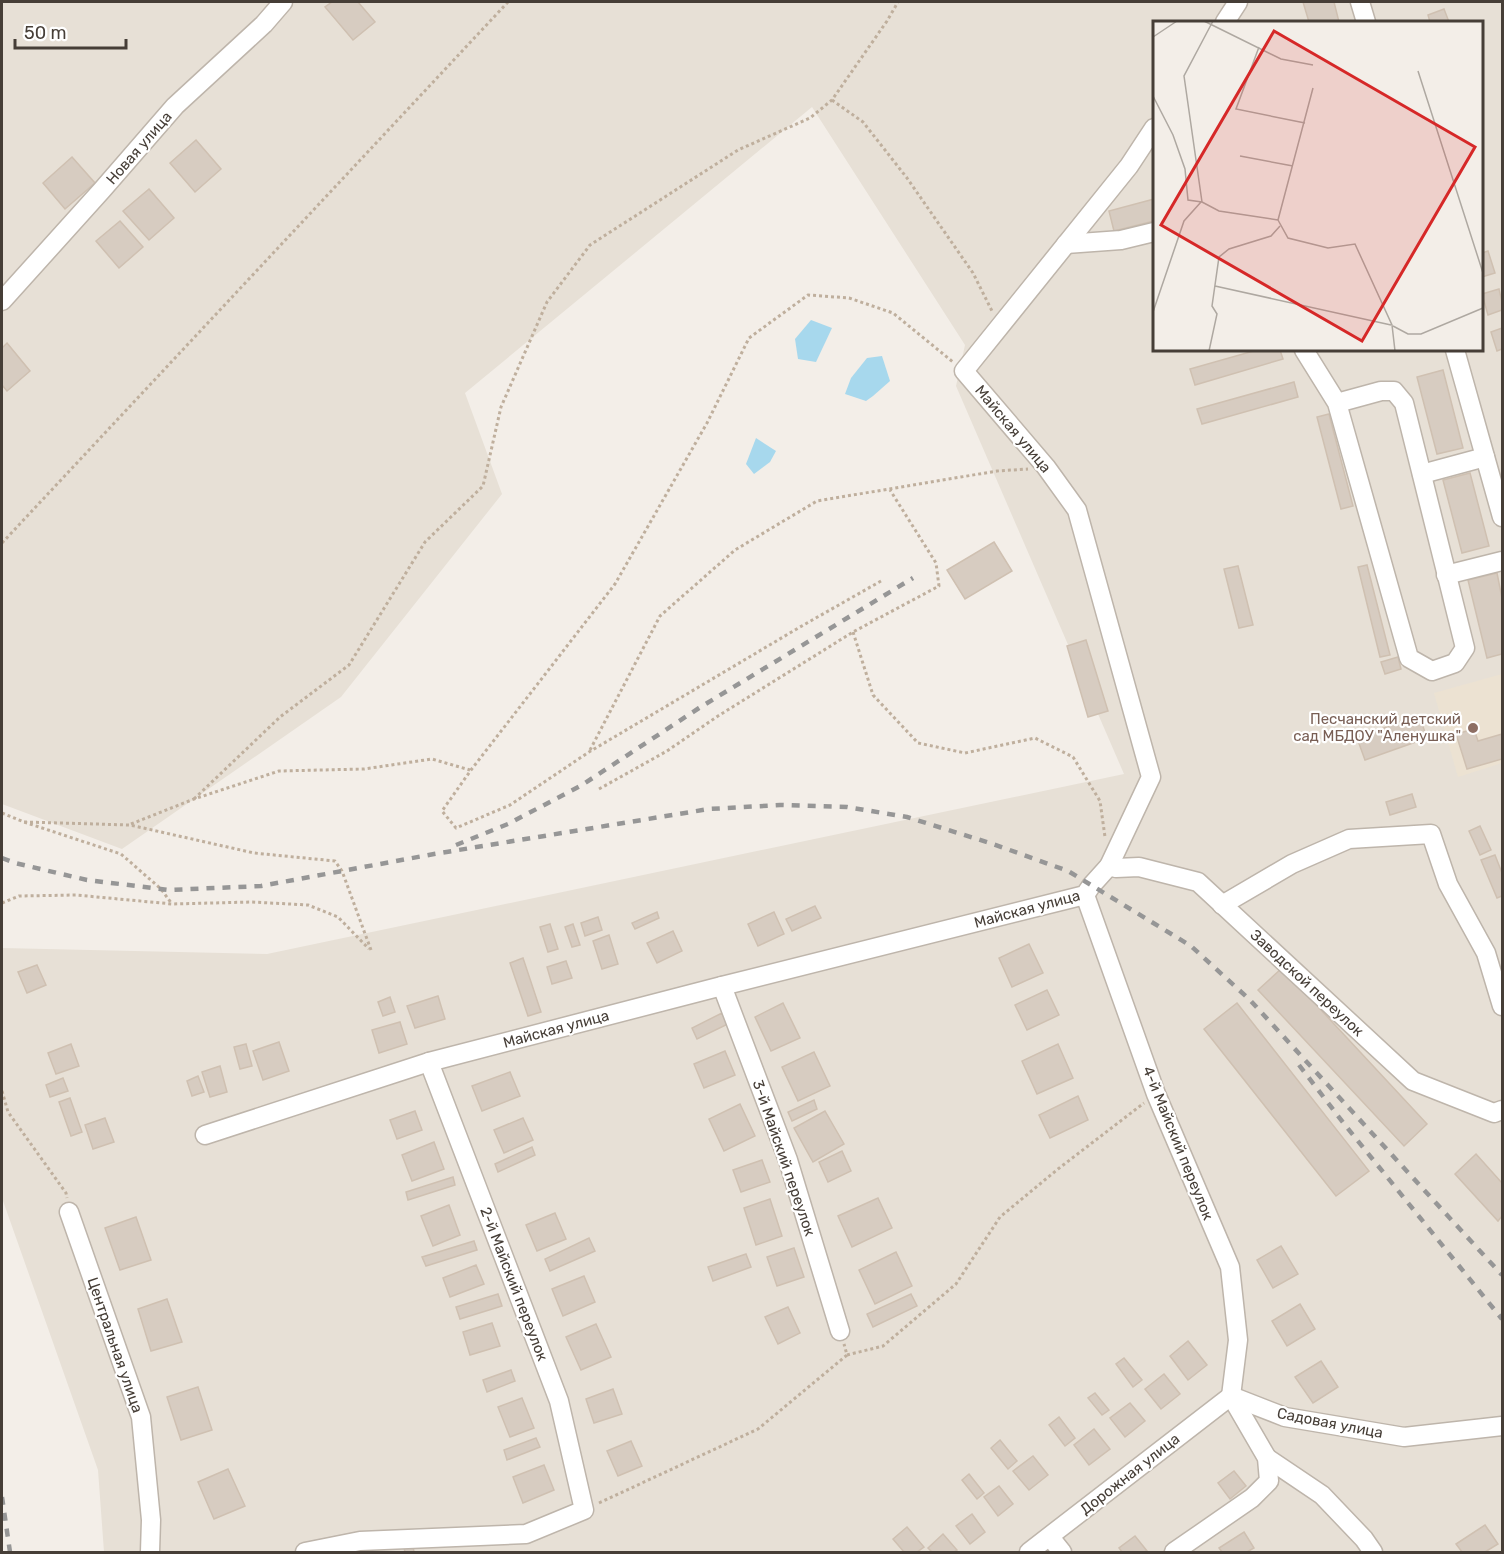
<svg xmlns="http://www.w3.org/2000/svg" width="1504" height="1554" font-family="Rubik,sans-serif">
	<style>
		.residential { fill: #e7e0d6; fill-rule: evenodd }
		.education { fill: #ece2d2 }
		.water { fill: #a7d8ed }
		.building { fill: #d7ccc1; stroke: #cfc0b1; stroke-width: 1.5 }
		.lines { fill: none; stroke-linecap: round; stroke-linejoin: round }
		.minor-casing { stroke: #beb5ab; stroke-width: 21 }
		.path { stroke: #bfaf9d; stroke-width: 3; stroke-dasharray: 3 3; stroke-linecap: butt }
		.minor { stroke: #fff; stroke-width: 18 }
		.rail { stroke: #969696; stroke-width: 4.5; stroke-dasharray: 8 8; stroke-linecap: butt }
		.education-dot { fill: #8d6e63; stroke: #fff; stroke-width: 2 }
		.labels { text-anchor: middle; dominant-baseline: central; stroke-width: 4.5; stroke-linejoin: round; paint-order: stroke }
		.street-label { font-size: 15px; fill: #463e37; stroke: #fff }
		.education-label { font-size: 15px; fill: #785e54; stroke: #fff; text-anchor: end }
		.inset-road { fill: none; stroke: #aea8a1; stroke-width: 1.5 }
		.view { fill: #d62828; fill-opacity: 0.15; stroke: #d62828; stroke-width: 3 }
		.inset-edge { fill: none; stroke: #463e37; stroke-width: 3 }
	</style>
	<rect width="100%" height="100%" fill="#f3eee8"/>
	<path class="residential" d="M2 2H1502V1552H104L98 1470 2 1198V948L267 954 1124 774 956 386 965 345 812 107 465 393 502 494 341 697 122 849 2 804ZM1154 22H1482V350H1154Z"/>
	<polygon class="education" points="1502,674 1502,763 1458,777 1434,693"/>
	<g class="water">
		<polygon points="811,320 832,328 816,362 798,359 795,339"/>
		<polygon points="882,356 890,381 873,396 866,401 845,394 851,378 867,358"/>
		<polygon points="756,438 776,451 770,462 754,474 746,464"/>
	</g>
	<g class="building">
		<polygon points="332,2 358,2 375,22 353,40 325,7"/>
		<polygon points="1303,2 1334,2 1339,22 1309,22"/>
		<polygon points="1444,9 1449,22 1430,22 1428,15"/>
		<polygon points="196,140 221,169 195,192 170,163"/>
		<polygon points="72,157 95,183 65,209 43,183"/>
		<polygon points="149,189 174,218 149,240 123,211"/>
		<polygon points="1154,199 1154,221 1114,231 1109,211"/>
		<polygon points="120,221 143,247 119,268 96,241"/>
		<polygon points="1488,251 1495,273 1482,277 1482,253"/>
		<polygon points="1499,289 1502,302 1502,310 1488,315 1482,294"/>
		<polygon points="1502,328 1502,349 1497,351 1491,332"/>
		<polygon points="7,343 30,371 7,391 2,385 2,348"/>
		<polygon points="1257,350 1280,350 1283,359 1195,385 1190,369"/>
		<polygon points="1443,370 1463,448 1437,454 1417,377"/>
		<polygon points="1294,382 1298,397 1202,424 1197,409"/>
		<polygon points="1329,414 1353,506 1341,509 1317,417"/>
		<polygon points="1470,473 1489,546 1462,553 1443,480"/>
		<polygon points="994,542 1012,571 965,599 947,570"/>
		<polygon points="1367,565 1390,655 1380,657 1358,567"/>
		<polygon points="1238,566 1253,625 1239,628 1224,569"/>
		<polygon points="1497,573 1502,598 1502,654 1487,658 1468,580"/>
		<polygon points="1086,640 1108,711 1088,717 1067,646"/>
		<polygon points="1398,657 1401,669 1385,674 1381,662"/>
		<polygon points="1419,715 1427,738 1365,760 1357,738"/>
		<polygon points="1474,729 1478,741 1502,734 1502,759 1467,769 1456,734"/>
		<polygon points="1412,794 1416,807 1390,815 1386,802"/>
		<polygon points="1480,826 1491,850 1480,855 1469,831"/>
		<polygon points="1495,855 1502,873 1502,896 1497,898 1481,860"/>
		<polygon points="815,906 821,918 792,931 786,919"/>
		<polygon points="657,912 659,918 635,929 632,923"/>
		<polygon points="774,912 784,934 758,946 748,924"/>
		<polygon points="598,917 602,930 585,936 581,923"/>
		<polygon points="550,924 558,949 548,952 540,927"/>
		<polygon points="573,924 580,945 572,947 565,927"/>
		<polygon points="673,931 682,951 657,963 647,943"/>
		<polygon points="609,935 618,964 602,969 593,941"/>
		<polygon points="1029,944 1043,973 1012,987 999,958"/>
		<polygon points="523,958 541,1012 528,1016 510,963"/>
		<polygon points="566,961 572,978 552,984 547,967"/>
		<polygon points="37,965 46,985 27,993 18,972"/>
		<polygon points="1282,968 1427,1124 1404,1146 1258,990"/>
		<polygon points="1047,990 1059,1015 1027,1030 1015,1005"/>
		<polygon points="438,996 445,1019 415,1028 407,1006"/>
		<polygon points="390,997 395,1012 383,1016 378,1002"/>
		<polygon points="783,1003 800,1038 771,1051 755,1017"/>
		<polygon points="1237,1003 1369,1171 1336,1196 1204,1029"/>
		<polygon points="722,1013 728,1024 697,1039 692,1028"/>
		<polygon points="400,1022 407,1044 379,1053 372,1030"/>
		<polygon points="279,1042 289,1071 263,1080 253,1051"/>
		<polygon points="71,1044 79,1066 56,1074 48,1053"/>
		<polygon points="246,1044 252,1066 240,1069 234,1047"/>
		<polygon points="1058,1044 1073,1078 1037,1094 1022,1061"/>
		<polygon points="725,1051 735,1075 704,1088 694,1064"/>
		<polygon points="814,1052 830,1086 798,1101 782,1067"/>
		<polygon points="220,1066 227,1092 210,1097 202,1072"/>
		<polygon points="510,1072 520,1096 482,1111 472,1086"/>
		<polygon points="198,1076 204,1092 192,1096 187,1081"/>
		<polygon points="63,1078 68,1091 50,1097 46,1085"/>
		<polygon points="1078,1096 1088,1120 1050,1138 1039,1115"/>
		<polygon points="70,1098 82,1132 71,1136 59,1102"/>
		<polygon points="814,1100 817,1109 792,1121 788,1112"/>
		<polygon points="740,1104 755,1136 724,1151 709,1119"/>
		<polygon points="415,1111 422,1130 397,1139 390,1120"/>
		<polygon points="825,1111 844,1144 813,1162 794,1128"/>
		<polygon points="105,1118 114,1142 93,1149 85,1125"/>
		<polygon points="523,1118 533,1140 504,1153 494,1130"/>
		<polygon points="434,1142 444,1169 412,1181 402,1155"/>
		<polygon points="532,1147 535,1155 498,1172 495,1164"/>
		<polygon points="842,1151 851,1171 828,1182 819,1162"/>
		<polygon points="1476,1154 1502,1183 1502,1216 1498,1221 1455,1174"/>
		<polygon points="762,1160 770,1182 741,1192 733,1170"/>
		<polygon points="453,1177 455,1185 408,1200 406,1192"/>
		<polygon points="878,1198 892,1228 852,1247 838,1216"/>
		<polygon points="770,1199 782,1236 756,1245 744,1208"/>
		<polygon points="449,1205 460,1235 433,1246 421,1216"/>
		<polygon points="555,1213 566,1239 537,1251 526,1225"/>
		<polygon points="136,1217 151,1260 120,1270 105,1228"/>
		<polygon points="589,1238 595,1251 550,1271 545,1259"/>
		<polygon points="474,1241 477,1250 426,1266 422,1257"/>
		<polygon points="1281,1246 1298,1274 1273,1288 1257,1260"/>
		<polygon points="794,1248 804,1277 777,1286 767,1257"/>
		<polygon points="896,1252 912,1286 875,1304 859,1270"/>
		<polygon points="746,1254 751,1267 713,1281 708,1267"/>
		<polygon points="476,1265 484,1284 450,1297 443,1278"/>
		<polygon points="584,1276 595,1302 563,1316 552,1289"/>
		<polygon points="498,1294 502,1306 460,1319 456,1307"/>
		<polygon points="911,1294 917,1306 873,1327 867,1314"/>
		<polygon points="167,1299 182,1342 151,1351 138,1309"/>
		<polygon points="1300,1304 1315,1329 1287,1346 1272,1321"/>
		<polygon points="788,1307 800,1333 778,1344 765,1317"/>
		<polygon points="492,1323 500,1346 470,1355 463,1332"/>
		<polygon points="596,1324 611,1357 581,1370 566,1337"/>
		<polygon points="1188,1341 1207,1365 1188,1380 1170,1356"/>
		<polygon points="1124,1358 1142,1380 1133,1387 1116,1364"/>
		<polygon points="1321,1361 1338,1387 1313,1403 1295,1377"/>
		<polygon points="511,1370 515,1381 487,1392 483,1380"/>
		<polygon points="1164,1374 1180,1394 1161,1409 1145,1389"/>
		<polygon points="198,1387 212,1430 181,1440 167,1397"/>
		<polygon points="613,1389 622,1414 594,1423 586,1399"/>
		<polygon points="1095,1393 1109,1410 1102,1415 1088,1398"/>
		<polygon points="522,1398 534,1428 510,1437 498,1407"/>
		<polygon points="1130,1403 1145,1421 1125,1437 1110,1418"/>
		<polygon points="1059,1417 1075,1438 1065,1446 1049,1425"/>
		<polygon points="1094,1429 1110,1449 1089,1465 1074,1445"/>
		<polygon points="536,1438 540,1447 507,1460 504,1450"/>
		<polygon points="1000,1440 1017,1461 1008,1469 991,1448"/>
		<polygon points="631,1441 642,1466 618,1476 607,1451"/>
		<polygon points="1033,1456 1048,1475 1029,1490 1013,1471"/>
		<polygon points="544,1465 554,1490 523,1503 513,1477"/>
		<polygon points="228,1469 245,1506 214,1519 198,1482"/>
		<polygon points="1234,1471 1246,1486 1230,1499 1218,1483"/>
		<polygon points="969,1474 984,1493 977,1499 962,1480"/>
		<polygon points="999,1486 1013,1504 998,1516 984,1497"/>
		<polygon points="972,1514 985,1532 970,1544 956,1526"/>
		<polygon points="1485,1525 1498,1544 1485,1552 1462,1552 1456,1544"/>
		<polygon points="907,1527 924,1547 917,1552 904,1552 893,1539"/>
		<polygon points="1244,1532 1254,1548 1247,1552 1222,1552 1219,1548"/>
		<polygon points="943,1534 957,1550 954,1552 932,1552 928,1548"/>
		<polygon points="1135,1536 1147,1551 1144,1552 1122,1552 1119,1548"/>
		<polygon points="413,1547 414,1552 405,1552 404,1548"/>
	</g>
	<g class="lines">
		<g class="minor-casing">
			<g id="minor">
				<polyline points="1360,2 1366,22"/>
				<polyline points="1225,22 1238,2"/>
				<polyline points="1066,244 1121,240 1154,232"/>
				<polyline points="2,301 102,190 175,106 264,24 283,2"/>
				<polyline points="1304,350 1337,403 1409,658 1432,671 1455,663 1465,648 1404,403 1394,391 1381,391 1337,403"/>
				<polyline points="1455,350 1502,517"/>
				<polyline points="1422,474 1485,457"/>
				<polyline points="1446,575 1502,561"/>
				<polyline points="1109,866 1116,868 1139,867 1198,882 1413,1081 1494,1113 1502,1110"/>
				<polyline points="1085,895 1156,1094 1230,1267 1238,1340 1231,1396"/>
				<polyline points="1222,905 1292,864 1349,839 1431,834 1448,884 1486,953 1502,1006"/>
				<polyline points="722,986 788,1160 840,1331"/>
				<polyline points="205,1135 429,1062 722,986 1085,895 1091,886 1109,866 1151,777 1077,510 1046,467 964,371 1129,166 1154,128"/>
				<polyline points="69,1212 141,1417 151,1520 150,1552"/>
				<polyline points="1231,1396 1285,1417 1404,1437 1502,1426"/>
				<polyline points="1267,1458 1322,1495 1364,1539 1373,1552"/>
				<polyline points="1050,1537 1062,1552"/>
				<polyline points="305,1552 360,1541 526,1534 584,1510 559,1401 429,1062"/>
				<polyline points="1029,1552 1231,1396"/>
				<polyline points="1174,1552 1252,1498 1269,1481 1267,1458 1231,1396"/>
			</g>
		</g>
		<g class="path">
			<polyline points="832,100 863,122 907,178 973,273 992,311"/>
			<polyline points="2,543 508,2"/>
			<polyline points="881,581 800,627 589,752 510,805 456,828 442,811 471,770 615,584 707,423 749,338 808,295 849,298 893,313 953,362"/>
			<polyline points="853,632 873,695 918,743 965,753 1035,738 1073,757 1100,801 1105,837"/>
			<polyline points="590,750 660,616 735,550 817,501 997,471 1028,469"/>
			<polyline points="599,789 667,751 718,716 853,632 939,586 936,563 890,490"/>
			<polyline points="194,799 280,717 349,665 425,542 483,486 501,407 547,302 590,245 738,150 810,118 832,100 887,21 898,2"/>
			<polyline points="2,813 24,822 121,854 161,889 172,904"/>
			<polyline points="24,822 130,825 254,853 335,861 342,871 371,950"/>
			<polyline points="131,824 194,799 279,771 364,769 432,759 470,770"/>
			<polyline points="2,903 19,896 76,895 172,904 252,902 308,905 338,917 369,949"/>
			<polyline points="2,1091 8,1112 66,1193 67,1198"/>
			<polyline points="847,1355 883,1346 956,1284 1000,1217 1058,1169 1144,1103"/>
			<polyline points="599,1503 758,1429 847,1355 844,1344"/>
		</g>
		<use href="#minor" class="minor"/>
		<g class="rail">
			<polyline points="456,845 508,824 582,785 699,708 913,578"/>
			<polyline points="2,858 15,863 87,880 169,890 261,886 434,854 709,809 780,805 847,807 907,817 993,844 1068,871 1191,946 1250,1000 1502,1275"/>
			<polyline points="1299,1065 1345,1125 1502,1319"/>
			<polyline points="2,1497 10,1552"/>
		</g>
	</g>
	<circle class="education-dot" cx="1473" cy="728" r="6"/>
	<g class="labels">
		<g class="street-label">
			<text transform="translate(139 148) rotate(-49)">Новая улица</text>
			<text transform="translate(1013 429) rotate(50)">Майская улица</text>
			<text transform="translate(1027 909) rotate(-15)">Майская улица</text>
			<text transform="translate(1307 983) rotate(43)">Заводской переулок</text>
			<text transform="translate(556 1029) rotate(-15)">Майская улица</text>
			<text transform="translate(1178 1143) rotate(68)">4-й Майский переулок</text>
			<text transform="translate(784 1158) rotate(71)">3-й Майский переулок</text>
			<text transform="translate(514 1284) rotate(69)">2-й Майский переулок</text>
			<text transform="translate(115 1345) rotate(71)">Центральная улица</text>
			<text transform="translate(1330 1423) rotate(11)">Садовая улица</text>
			<text transform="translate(1130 1474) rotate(-38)">Дорожная улица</text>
		</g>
		<g class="education-label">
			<text x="1461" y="719">Песчанский детский<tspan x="1461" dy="17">сад МБДОУ "Аленушка"</tspan></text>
		</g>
	</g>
	<g transform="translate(1153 21)">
		<rect width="330" height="330" fill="#f3eee8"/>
		<path class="inset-road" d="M51 0 128 38 160 44M0 16 24 0M106 26 83 88 152 102M265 50 330 252M160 67 125 199 135 217 175 227 202 223 239 304 242 330M0 75 20 114 32 148 35 179 49 181M87 135 140 145M49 181 31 55 60 0M49 181 66 190 125 199M62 265 238 304M0 291 31 200 48 181M240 305 255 313H268L330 287M56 330 64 293 59 285 66 236 76 228 118 215 127 205"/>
		<path class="view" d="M121 10 322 126 209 320 8 204Z"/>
		<rect width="330" height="330" class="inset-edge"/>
	</g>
	<rect width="1504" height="1554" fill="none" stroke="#463e37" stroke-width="6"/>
	<path d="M15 39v9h111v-9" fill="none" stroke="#463e37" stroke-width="3"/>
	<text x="24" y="39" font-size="18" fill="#463e37" stroke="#ffffff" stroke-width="4.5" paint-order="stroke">50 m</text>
</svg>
